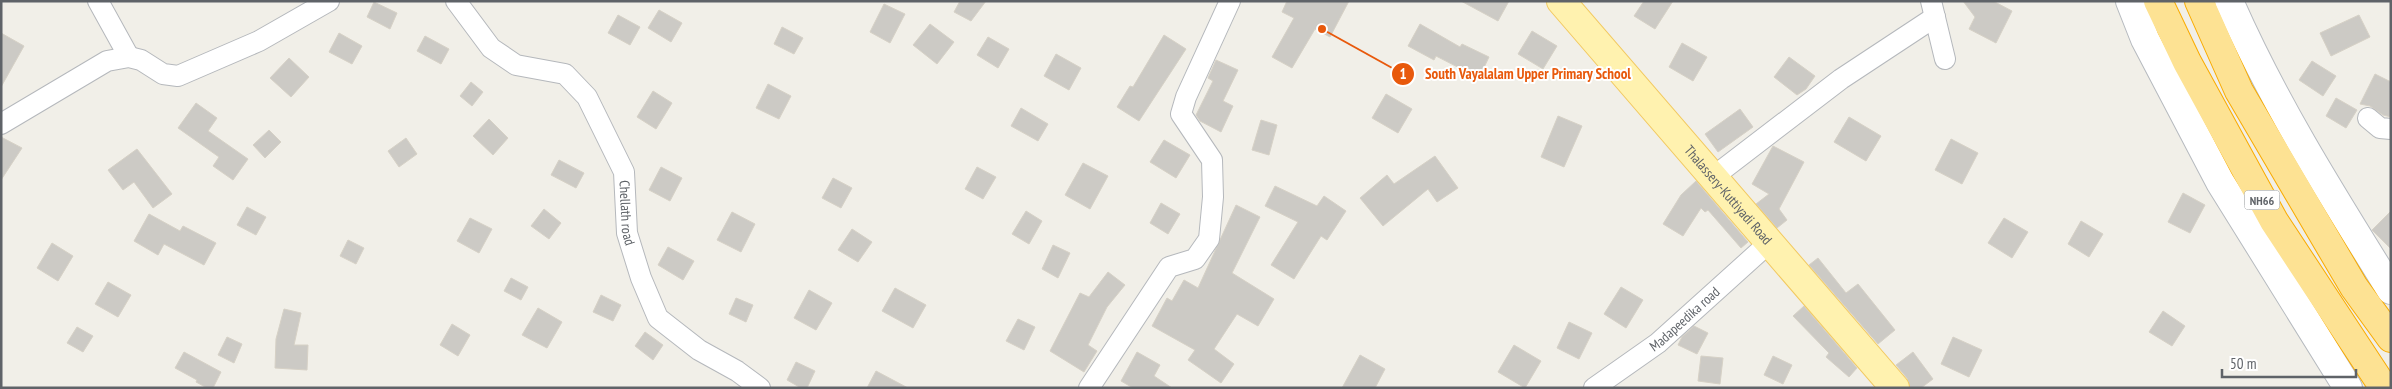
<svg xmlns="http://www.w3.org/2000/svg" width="2392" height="389" font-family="'PT Sans Narrow',sans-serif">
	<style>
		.building { fill: #cccac5; stroke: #d6d1c6 }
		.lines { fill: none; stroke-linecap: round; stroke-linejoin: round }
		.street-casing { stroke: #b5b8bc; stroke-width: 22 }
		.secondary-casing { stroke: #b6babf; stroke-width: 30 }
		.primary-casing { stroke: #f2c960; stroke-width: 30 }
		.highway-casing { stroke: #f9ab00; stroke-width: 30 }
		.street { stroke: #fff; stroke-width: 20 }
		.secondary { stroke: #fff; stroke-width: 28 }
		.primary { stroke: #fff2af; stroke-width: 28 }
		.highway { stroke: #fde293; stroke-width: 28 }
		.labels { text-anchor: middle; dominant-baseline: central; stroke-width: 4; stroke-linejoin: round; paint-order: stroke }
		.shield { fill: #fff; stroke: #8f9295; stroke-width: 1 }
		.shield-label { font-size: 12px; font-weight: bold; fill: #5f6368 }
		.street-label { font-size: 14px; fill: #5f6368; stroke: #fff }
		.leader { fill: none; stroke: #e8590c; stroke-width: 2 }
		.callout-dot { fill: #e8590c; stroke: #fff; stroke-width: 2 }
		.mark-label { font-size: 15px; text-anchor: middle; font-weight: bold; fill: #fff }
		.callout-label { font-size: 15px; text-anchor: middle; font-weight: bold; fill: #e8590c; stroke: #fff; stroke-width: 4; stroke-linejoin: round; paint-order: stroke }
	</style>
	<rect width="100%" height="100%" fill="#f1efe8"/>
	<g class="building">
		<polygon points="960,1 986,1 971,21 954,12"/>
		<polygon points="1287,1 1349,1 1330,37 1315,29 1292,68 1272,57 1294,18 1282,12"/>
		<polygon points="1461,1 1509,1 1498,21"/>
		<polygon points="1644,1 1673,1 1655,29 1634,16"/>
		<polygon points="1963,1 1993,1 2012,11 1996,43 1969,29 1975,17"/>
		<polygon points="374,2 397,13 390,29 367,17"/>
		<polygon points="884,4 905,14 890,43 870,32"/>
		<polygon points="659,10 682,23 671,42 648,28"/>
		<polygon points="618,15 640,27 630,45 608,33"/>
		<polygon points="2359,15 2370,37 2331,56 2320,33"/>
		<polygon points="930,24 954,42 937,64 913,45"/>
		<polygon points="1420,24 1460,47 1462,44 1489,57 1479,78 1436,56 1434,60 1408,46"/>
		<polygon points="782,27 803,38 794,54 774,44"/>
		<polygon points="1532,31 1557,46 1543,69 1518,54"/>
		<polygon points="1,33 24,46 1,87"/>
		<polygon points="339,33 362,46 352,64 329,52"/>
		<polygon points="1164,35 1186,49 1139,121 1117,107 1130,86 1133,87"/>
		<polygon points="425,36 449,49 441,64 417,51"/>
		<polygon points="988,37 1009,49 998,68 977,55"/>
		<polygon points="1682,43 1707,57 1693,81 1669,67"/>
		<polygon points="1056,54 1081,68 1069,90 1044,76"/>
		<polygon points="1789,57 1815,76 1806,89 1797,95 1774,77"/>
		<polygon points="289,58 309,77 291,97 270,78"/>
		<polygon points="1216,60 1238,70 1223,101 1233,106 1221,132 1200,121 1196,115 1213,81 1208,78"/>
		<polygon points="2312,61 2336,76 2323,96 2299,80"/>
		<polygon points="2375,74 2391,82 2391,117 2383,115 2370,106 2360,104"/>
		<polygon points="471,82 483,92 472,106 460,96"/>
		<polygon points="768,84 791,96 779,119 756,108"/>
		<polygon points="653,91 672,103 656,129 637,117"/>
		<polygon points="1386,94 1412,109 1398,133 1372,118"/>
		<polygon points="2336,98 2357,110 2346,128 2326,116"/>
		<polygon points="196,103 217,118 208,131 248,159 233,180 213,166 219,157 178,128"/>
		<polygon points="1021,108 1048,124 1038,141 1011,126"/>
		<polygon points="1740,109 1753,127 1718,152 1705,134"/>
		<polygon points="1558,116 1582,126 1564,167 1541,157"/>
		<polygon points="1849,117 1881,136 1866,161 1834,142"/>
		<polygon points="489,119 508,138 493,155 473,136"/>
		<polygon points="1261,120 1277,125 1269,155 1252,150"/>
		<polygon points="269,130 281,142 265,158 253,145"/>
		<polygon points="1,137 22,148 1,180"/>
		<polygon points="406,138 417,154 399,167 388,151"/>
		<polygon points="1951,139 1978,153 1962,184 1935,170"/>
		<polygon points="1164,140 1190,155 1176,178 1150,162"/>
		<polygon points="1773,146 1804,162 1779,209 1787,220 1777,228 1756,204 1769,194 1752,184"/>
		<polygon points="137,149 172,194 153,208 134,182 123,190 108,170"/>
		<polygon points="1435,156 1458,188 1437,202 1428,189 1383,226 1360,198 1387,175 1394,184"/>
		<polygon points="559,160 584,173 576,188 551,175"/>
		<polygon points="1083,163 1108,176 1090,209 1065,195"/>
		<polygon points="661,167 682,178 670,201 649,190"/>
		<polygon points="977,167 996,177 983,199 965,189"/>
		<polygon points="833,178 852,188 841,208 822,198"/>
		<polygon points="1696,181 1748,242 1741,248 1708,210 1705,212 1701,208 1683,236 1663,224 1681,195"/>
		<polygon points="1275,186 1317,206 1324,196 1346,211 1327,240 1321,236 1294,279 1271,265 1298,222 1265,206"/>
		<polygon points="2183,193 2205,205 2190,233 2168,222"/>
		<polygon points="1161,203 1180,214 1168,234 1150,223"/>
		<polygon points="1236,205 1260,217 1232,273 1274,299 1258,326 1237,314 1214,349 1234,364 1221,383 1188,360 1195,350 1152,326 1167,298 1172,301 1184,280 1198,288"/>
		<polygon points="247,207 266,217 256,235 237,225"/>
		<polygon points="544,209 561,223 549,239 531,226"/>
		<polygon points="1026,211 1042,221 1029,244 1012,234"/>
		<polygon points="2391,211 2391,249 2372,230"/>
		<polygon points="732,212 755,224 741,252 717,240"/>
		<polygon points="149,214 180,231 183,226 216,243 204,265 164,244 158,255 134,241"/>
		<polygon points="470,218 492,229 479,253 457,241"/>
		<polygon points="2004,218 2028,232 2012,258 1988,243"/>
		<polygon points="2081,221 2103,234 2089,257 2068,244"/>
		<polygon points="852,229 872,242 858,262 838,250"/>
		<polygon points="348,240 364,248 356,264 340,256"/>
		<polygon points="52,243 73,256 58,281 37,268"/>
		<polygon points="1053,245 1070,253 1058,278 1042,269"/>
		<polygon points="668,247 694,261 683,280 658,265"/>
		<polygon points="1818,258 1846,293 1858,284 1895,330 1878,344 1809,265"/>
		<polygon points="1108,272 1125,285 1107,307 1088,345 1097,351 1084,372 1050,351 1080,293 1089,297"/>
		<polygon points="511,278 528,287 521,300 504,291"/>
		<polygon points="108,282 131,295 118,317 95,304"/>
		<polygon points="1621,287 1643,300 1626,328 1604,314"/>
		<polygon points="895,288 926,305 913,328 882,311"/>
		<polygon points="809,290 832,303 816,330 794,318"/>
		<polygon points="601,295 621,305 613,321 593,312"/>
		<polygon points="736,298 753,305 746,322 729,314"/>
		<polygon points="1804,306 1857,368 1849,377 1826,357 1829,353 1793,316"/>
		<polygon points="538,308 562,322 547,348 522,335"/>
		<polygon points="284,309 301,313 294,345 308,345 307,370 275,368 276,339"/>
		<polygon points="2163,311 2185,326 2172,346 2149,332"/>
		<polygon points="1018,319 1035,327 1024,350 1006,341"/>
		<polygon points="1569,322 1592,333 1579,359 1557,348"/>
		<polygon points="452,324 470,335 458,356 440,345"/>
		<polygon points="1694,326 1708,333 1697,354 1678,345 1682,337"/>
		<polygon points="77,327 93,336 83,352 67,343"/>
		<polygon points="645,332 663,345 653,360 635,346"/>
		<polygon points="227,337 242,344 234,363 218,355"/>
		<polygon points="1953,337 1982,350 1969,377 1941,364"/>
		<polygon points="1514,345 1541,361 1525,388 1498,372"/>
		<polygon points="184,352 221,372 213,388 207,388 196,382 197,380 175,368"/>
		<polygon points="1137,352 1160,365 1154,376 1172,388 1133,388 1121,381"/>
		<polygon points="1913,352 1933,379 1921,388 1910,388 1907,378 1896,365"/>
		<polygon points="1360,355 1385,369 1375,388 1342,388"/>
		<polygon points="1701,356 1723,358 1720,384 1698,381"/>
		<polygon points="1773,356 1792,365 1783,384 1764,375"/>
		<polygon points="796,362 815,371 807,388 801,388 787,380"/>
		<polygon points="876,371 908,388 867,388"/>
	</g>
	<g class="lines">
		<g class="street-casing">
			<g id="street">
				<polyline points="98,1 129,57"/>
				<path id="s1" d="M456 1 491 48 516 65 565 74 587 97 624 172 627 233 641 278 658 318 699 350 737 371 760 388"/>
				<polyline points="1931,1 1945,59"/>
				<polyline points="2368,118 2380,128 2391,129"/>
				<polyline points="1,124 107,61 129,57 141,60 163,74 178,76 259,41 329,1"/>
				<polyline points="1713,177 1841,79 1935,17"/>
				<polyline points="1089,388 1169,267 1195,259 1209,239 1213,197 1212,160 1181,114 1186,97 1230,1"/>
				<path id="s2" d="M1594 388 1658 343 1770 242"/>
			</g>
		</g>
		<g class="secondary-casing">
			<g id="secondary">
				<polyline points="2130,1 2145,39 2220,182 2348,388"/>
				<path d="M2229 1C2273 102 2333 197 2391 290"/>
			</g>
		</g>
		<g class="primary-casing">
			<g id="primary">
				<path id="s3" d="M1561 1 1895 388"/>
			</g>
		</g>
		<g class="highway-casing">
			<g id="highway">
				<polyline points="2158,1 2187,62 2274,221 2384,388"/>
				<polyline points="2199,1 2239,91 2354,287 2391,338"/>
			</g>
		</g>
		<use href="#street" class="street"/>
		<use href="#secondary" class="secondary"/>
		<use href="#primary" class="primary"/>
		<use href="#highway" class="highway"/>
	</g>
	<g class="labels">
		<rect class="shield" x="2244.5" y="190.5" width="35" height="19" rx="4"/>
		<g class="shield-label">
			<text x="2262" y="200">NH66</text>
		</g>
		<g class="street-label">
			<text stroke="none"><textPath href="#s3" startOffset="256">Thalassery-Kuttiyadi Road</textPath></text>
			<text stroke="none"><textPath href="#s1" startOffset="295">Chellath road</textPath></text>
			<text stroke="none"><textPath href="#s2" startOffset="114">Madapeedika road</textPath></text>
		</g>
	</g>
	<path class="leader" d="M1322 29L1403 74"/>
	<g class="callout-dot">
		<circle cx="1322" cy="29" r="5"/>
		<circle cx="1403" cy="74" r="12"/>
	</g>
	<g class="mark-label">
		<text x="1403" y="79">1</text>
	</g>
	<g class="callout-label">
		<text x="1528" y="79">South Vayalalam Upper Primary School</text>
	</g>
	<rect width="2392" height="389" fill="none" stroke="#5f6368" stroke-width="5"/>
	<path d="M2222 369v8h134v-8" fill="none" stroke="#5f6368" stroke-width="2.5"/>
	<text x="2230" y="369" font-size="15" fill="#5f6368" stroke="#ffffff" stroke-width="4" paint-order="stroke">50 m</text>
</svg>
